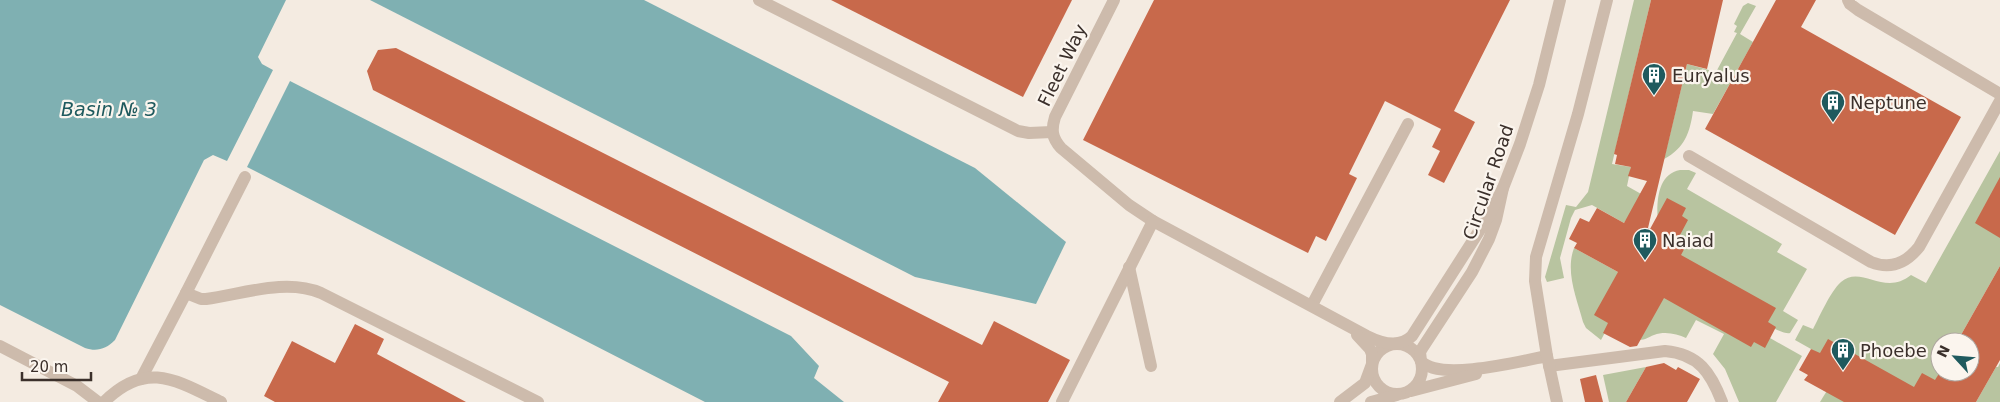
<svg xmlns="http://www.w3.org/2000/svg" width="2000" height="402" font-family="'DejaVu Sans',sans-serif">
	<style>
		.green { fill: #b8c4a0 }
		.water { fill: #7fb0b2 }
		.building { fill: #c8694b }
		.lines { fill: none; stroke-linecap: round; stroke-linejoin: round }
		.minor { stroke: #cdbbac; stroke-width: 12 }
		.labels { text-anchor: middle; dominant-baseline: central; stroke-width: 4.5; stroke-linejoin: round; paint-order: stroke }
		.street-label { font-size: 18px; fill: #3b302b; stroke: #fbf5ee }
		.poi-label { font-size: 18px; fill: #3b302b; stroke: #fbf5ee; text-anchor: start }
		.water-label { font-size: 19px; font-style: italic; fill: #1f5a5e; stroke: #fbf5ee }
	</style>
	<rect width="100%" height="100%" fill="#f4ebe1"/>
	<g class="green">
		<polygon points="1634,0 1651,0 1612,164 1631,167 1627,186 1643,195 1624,223 1592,205 1575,210 1571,218 1560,258 1564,278 1547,282 1545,277 1566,205 1576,207 1588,192"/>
		<path d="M1748 3 1756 6 1740 34 1753 42 1713 114 1693 111C1690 132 1685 148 1664 159L1687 64 1716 72 1737 33 1734 32 1737 26 1734 24 1743 6Z"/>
		<path d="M2000 151V266L1957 342H1940V372L1928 396 1854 382 1811 349 1795 340 1803 325 1813 329C1820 316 1830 292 1841 282 1861 264 1884 297 1911 275L1926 283Z"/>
		<path d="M1680 170H1689L1696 173 1687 189 1782 244 1777 252 1807 269 1783 311 1798 320 1790 333C1775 338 1679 264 1660 251 1659 227 1648 176 1680 170Z"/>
		<path d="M1574 248 1618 272 1610 323 1601 340 1586 328 1583 322C1577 299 1565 272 1574 248Z"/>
		<path d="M1664 294 1770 338 1802 356 1776 402H1739L1725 369 1713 354 1724 334 1696 320 1686 338C1677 334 1665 331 1654 335 1648 337 1646 340 1639 340Z"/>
		<polygon points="2000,363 2000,402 1976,402 1996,367 1998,367"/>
		<polygon points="1646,367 1626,402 1609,402 1603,375"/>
		<polygon points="1828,389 1847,402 1820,402"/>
	</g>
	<g class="water">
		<path d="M0 0H286L258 57 262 64 273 70 227 161 213 155 204 160 115 340C106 349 97 352 85 348L0 305Z"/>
		<polygon points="370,0 644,0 975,168 1066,242 1036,304 915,277"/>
		<polygon points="290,81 791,336 819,366 814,378 844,402 705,402 247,167"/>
	</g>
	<g class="building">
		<polygon points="831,0 1072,0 1023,97"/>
		<polygon points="1154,0 1510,0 1454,111 1475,122 1444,183 1428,175 1440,151 1432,147 1441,129 1385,101 1349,174 1357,178 1326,241 1316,236 1308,253 1083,140"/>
		<polygon points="1651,0 1723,0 1707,69 1687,64 1648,228 1650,229 1667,198 1686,208 1682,216 1688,220 1680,235 1689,240 1681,255 1776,308 1768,322 1776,327 1765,348 1754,342 1751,347 1664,298 1637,346 1630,347 1603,333 1608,323 1594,315 1618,272 1574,248 1577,243 1569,239 1580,218 1589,222 1597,208 1624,223 1647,181 1628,176 1631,167 1615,164 1617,155 1614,154"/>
		<polygon points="1776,0 1816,0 1801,27 1961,117 1895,235 1705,129"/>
		<polygon points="396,48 982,345 994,321 1070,360 1048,402 938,402 949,382 373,90 367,71 378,50"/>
		<polygon points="2000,177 2000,238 1975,223"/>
		<polygon points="2000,266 2000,360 1976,402 1844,402 1804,380 1808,375 1799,370 1811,349 1820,353 1828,339 1914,387 1922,373 1935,380 1940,372 1970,372 1970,342 1957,342"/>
		<polygon points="355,324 384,339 377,354 466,402 275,402 264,396 292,341 335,363"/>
		<polygon points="1664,363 1676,370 1678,367 1700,379 1687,402 1626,402 1646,367"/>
		<polygon points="1596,375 1603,402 1585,402 1580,379"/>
	</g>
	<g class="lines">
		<g class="minor">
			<polyline points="759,0 1018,131 1029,133 1052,132"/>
			<path d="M1114 0 1055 117C1051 130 1052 138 1061 148L1129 205 1153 221"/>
			<polyline points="1848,0 1850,4 1858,10 2000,94"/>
			<path d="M1689 156 1871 262C1891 270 1906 263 1919 247L2000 101"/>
			<polyline points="1129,267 1151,366"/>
			<polyline points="186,293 245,177"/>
			<polyline points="1312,305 1408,124"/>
			<circle cx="1397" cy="369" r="25"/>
			<polyline points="0,346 77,386 98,402"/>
			<path d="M1547 356C1522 361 1439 382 1421 361L1420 352 1423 347 1472 272 1489 239 1496 220 1503 188 1520 144 1539 85 1560 0"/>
			<path d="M1549 366 1665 351C1699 354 1711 373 1722 402"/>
			<path d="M141 379 186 293 201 299H206C243 294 286 278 321 293L538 402"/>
			<polyline points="1411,391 1476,374"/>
			<path d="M104 402C146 360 176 380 221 402"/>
			<path d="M1062 402 1153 221 1367 336C1381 343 1399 349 1412 336L1490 214 1503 188"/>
			<polyline points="1340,402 1365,383 1372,364 1372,354 1370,349 1357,335"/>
			<polyline points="1371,402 1397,395"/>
			<polyline points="1557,402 1547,356 1535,281 1536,257 1578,114 1607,0"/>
		</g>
	</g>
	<defs>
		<g id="building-pin" transform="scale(1.25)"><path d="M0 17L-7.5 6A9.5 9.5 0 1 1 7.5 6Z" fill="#1f5a5e" stroke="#fbf5ee"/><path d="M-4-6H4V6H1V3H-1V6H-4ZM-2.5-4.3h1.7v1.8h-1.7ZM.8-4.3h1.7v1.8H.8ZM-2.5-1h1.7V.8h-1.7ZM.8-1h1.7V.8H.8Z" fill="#fff"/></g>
	</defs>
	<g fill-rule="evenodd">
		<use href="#building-pin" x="1654" y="75"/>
		<use href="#building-pin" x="1833" y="102"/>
		<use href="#building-pin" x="1645" y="240"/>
		<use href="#building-pin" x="1843" y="350"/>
	</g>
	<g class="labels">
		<g class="street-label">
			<text transform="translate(1062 65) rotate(-64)">Fleet Way</text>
			<text transform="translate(1488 182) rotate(-71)">Circular Road</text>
		</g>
		<g class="poi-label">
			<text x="1672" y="75">Euryalus</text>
			<text x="1850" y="102">Neptune</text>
			<text x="1662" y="240">Naiad</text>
			<text x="1860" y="350">Phoebe</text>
		</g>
		<g class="water-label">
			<text x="109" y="109">Basin № 3</text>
		</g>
	</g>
	<g transform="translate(1955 357) rotate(296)"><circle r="24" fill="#fbf5ee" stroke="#aea6a0"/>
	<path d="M0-4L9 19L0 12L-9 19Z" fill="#1f5a5e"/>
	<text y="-8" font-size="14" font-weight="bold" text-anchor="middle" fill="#3b302b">N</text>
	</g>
	<path d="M22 372v8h69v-8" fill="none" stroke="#3b302b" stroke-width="2.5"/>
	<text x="30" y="372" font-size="15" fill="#3b302b" stroke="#fbf5ee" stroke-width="4" paint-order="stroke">20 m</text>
</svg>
